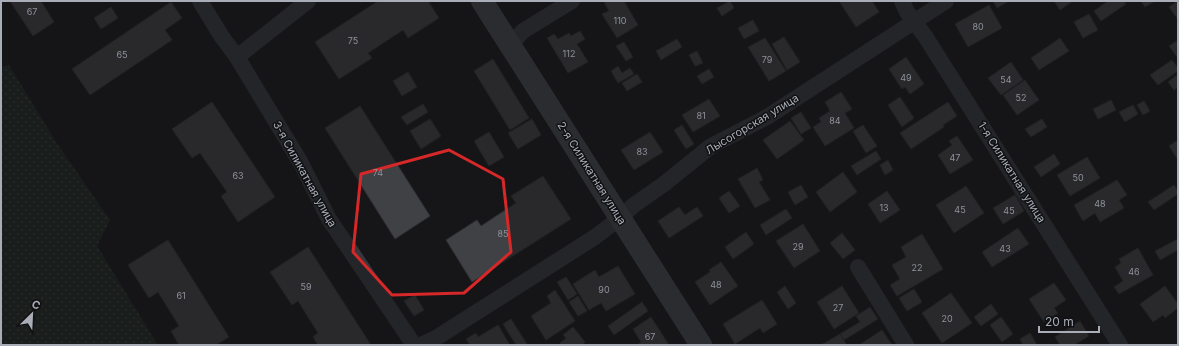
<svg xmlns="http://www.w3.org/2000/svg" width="1179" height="346" font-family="Inter,sans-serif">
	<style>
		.green { fill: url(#green-dots) }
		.building { fill: #404145; stroke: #303034 }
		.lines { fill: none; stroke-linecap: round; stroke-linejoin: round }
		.street { stroke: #37383d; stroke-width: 16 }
		.secondary { stroke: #45474d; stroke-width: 22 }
		.marked { fill: none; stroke: #d62828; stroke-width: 3; stroke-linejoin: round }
		.labels { text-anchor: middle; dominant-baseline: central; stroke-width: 3; stroke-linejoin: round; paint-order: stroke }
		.number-label { font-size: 9px; fill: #8e929b }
		.street-label { font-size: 11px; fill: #a8adb8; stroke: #111113 }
	</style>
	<defs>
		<pattern id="green-dots" width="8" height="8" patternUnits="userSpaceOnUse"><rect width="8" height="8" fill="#1e261f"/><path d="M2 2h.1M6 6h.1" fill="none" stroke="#3c433d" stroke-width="1.8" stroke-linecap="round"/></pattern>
	</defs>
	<rect width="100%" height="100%" fill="#161618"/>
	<polygon class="green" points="9,65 56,142 110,220 97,246 158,345 1,345 1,67"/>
	<g class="building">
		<polygon points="10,1 41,1 54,22 33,36"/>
		<polygon points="378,1 428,1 439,18 408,38 403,30 368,53 372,58 339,79 315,42"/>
		<polygon points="606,1 624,1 638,25 617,38 602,14 609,11 604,2"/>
		<polygon points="730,1 734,8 722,16 717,8"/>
		<polygon points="839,1 872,1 879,12 856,27"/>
		<polygon points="993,1 1009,1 997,8"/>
		<polygon points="1054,1 1073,1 1060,10"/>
		<polygon points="1108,1 1124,1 1126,4 1101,21 1094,11"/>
		<polygon points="1141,1 1155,1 1145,7"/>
		<polygon points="1178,1 1178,17 1177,18 1169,7"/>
		<polygon points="171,2 182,18 165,30 172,40 90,95 72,69"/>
		<polygon points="989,5 1002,28 968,47 955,24"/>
		<polygon points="111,7 118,18 101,29 94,18"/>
		<polygon points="1089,14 1098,30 1083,38 1074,22"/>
		<polygon points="753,20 759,31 744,39 738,28"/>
		<polygon points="580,31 585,39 577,44 588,62 568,73 547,38 554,34 558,39 569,33 571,36"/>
		<polygon points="784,37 800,62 787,70 772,44"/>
		<polygon points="765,38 786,71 769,81 748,47"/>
		<polygon points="1060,38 1069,51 1039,70 1031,58"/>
		<polygon points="677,39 682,47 661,60 656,51"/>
		<polygon points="1178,40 1178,58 1169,46"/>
		<polygon points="624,42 633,57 626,61 616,46"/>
		<polygon points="697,51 703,63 695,66 689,55"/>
		<polygon points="906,57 924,84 910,94 905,87 902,89 889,69"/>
		<polygon points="493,59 529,118 510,130 474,71"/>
		<polygon points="1172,60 1178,68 1178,71 1158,85 1150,75"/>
		<polygon points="1011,62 1023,80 1001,95 988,78"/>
		<polygon points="618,66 622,73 630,68 634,74 618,83 611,71"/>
		<polygon points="709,69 714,77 702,84 697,76"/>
		<polygon points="408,72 417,87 402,96 393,81"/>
		<polygon points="637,74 642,82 627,91 622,83"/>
		<polygon points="1178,74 1178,87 1174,90 1168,82"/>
		<polygon points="1025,80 1039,100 1017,115 1003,95"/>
		<polygon points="841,92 852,109 845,113 854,128 825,146 813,127 821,122 819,118 830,111 825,102"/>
		<polygon points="900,97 914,118 902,127 888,105"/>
		<polygon points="709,99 720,116 693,132 682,115"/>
		<polygon points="1111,100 1116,110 1098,119 1093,109"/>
		<polygon points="1144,101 1150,111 1143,115 1137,105"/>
		<polygon points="212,102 275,197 238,222 221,196 227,192 200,153 192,158 172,129"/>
		<polygon points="948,102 957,116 943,125 944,127 911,149 900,133"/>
		<polygon points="423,104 428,112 407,125 401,117"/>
		<polygon points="1133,105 1138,114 1125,122 1119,112"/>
		<polygon points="360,106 430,216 395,239 325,128"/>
		<polygon points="801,112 811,128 801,134 791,118"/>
		<polygon points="430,119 441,136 421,149 410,131"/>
		<polygon points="532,119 541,135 518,149 508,133"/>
		<polygon points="1042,119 1047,127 1031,137 1025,129"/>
		<polygon points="790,121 804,140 777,159 763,140"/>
		<polygon points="682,125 694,144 686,149 674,130"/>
		<polygon points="863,125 877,146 866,153 853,131"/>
		<polygon points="489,132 504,157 489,166 474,141"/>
		<polygon points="650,132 663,152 634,170 621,150"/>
		<polygon points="957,136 973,160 950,174 938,155 952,145 949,141"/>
		<polygon points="1178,140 1178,160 1169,146"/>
		<polygon points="876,151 881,159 857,175 851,166"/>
		<polygon points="1054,154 1060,164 1041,177 1034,167"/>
		<polygon points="1087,157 1100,178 1070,196 1057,175"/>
		<polygon points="888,160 893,170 885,175 880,165"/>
		<polygon points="757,168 763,180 759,182 770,200 755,208 738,179"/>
		<polygon points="843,172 857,192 830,212 816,192"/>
		<polygon points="543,176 571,219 472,282 446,240 477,220 481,226 516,203 511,196"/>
		<polygon points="1117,180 1127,195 1119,200 1124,208 1100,222 1095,213 1083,221 1074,205"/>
		<polygon points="801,185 808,197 795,205 788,192"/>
		<polygon points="1174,185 1178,191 1178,194 1154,210 1148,202"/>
		<polygon points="966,186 984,213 954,233 936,205"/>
		<polygon points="729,191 740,206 729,213 719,198"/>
		<polygon points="887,191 900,210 880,223 868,204"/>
		<polygon points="1015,195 1024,211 1003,224 993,208"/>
		<polygon points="679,207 685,215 697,207 703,216 669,238 658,221"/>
		<polygon points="786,209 792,218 766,235 760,225"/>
		<polygon points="803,224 820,251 794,268 776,241"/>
		<polygon points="1018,228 1029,244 992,267 982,252"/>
		<polygon points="746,232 754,244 733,259 725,247"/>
		<polygon points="842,233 855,250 843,259 830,243"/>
		<polygon points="922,234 943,269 897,296 890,285 900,279 892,265 906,257 901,247"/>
		<polygon points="1178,239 1178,250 1160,260 1155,251"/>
		<polygon points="168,240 229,337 216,345 179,345 171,331 179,326 158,292 149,298 128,265"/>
		<polygon points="308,247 371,345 318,345 313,337 318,333 298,301 292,305 270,272"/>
		<polygon points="1138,248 1153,275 1119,294 1114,287 1123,281 1115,267 1121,263 1119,259"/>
		<polygon points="721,262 738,286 710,305 695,282 710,272 709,270"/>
		<polygon points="618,266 635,294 606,311 601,303 589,310 573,284 595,270 599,277"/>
		<polygon points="566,277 577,294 568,300 557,282"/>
		<polygon points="1054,283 1066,300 1054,308 1058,313 1044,322 1029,299"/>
		<polygon points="785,286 796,303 788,309 777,292"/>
		<polygon points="842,286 859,313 834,329 817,302"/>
		<polygon points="1165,286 1178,304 1178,308 1165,318 1163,315 1153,322 1140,304"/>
		<polygon points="914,289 922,302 907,311 899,298"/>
		<polygon points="555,290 575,321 546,340 531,316 551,303 547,296"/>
		<polygon points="951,293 972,323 942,343 922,313"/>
		<polygon points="415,295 424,310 414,316 404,301"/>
		<polygon points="578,296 587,311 578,316 569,302"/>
		<polygon points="762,300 777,324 763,333 760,328 735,344 723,324"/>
		<polygon points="642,302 648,311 614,335 608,326"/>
		<polygon points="991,304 998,314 981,326 974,317"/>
		<polygon points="870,307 878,319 844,340 840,334 860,322 856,316"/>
		<polygon points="651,317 669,345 637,345 641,342 633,329"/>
		<polygon points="1001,317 1013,334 1002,342 990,325"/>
		<polygon points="511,319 527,344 526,345 516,345 503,324"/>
		<polygon points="1080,321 1089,336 1074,345 1060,345 1055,337"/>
		<polygon points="498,325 510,345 470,345 466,339 476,333 478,337"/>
		<polygon points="573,327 585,342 582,345 562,345 560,343 566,338 563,335"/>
		<polygon points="882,330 892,345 859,345"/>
		<polygon points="1030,333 1037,345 1023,345 1020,339"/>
		<polygon points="840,334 846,344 844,345 821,345"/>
	</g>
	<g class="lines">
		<g class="street">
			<polyline points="200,1 222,37 237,57 301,163 329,219 414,345"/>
			<polyline points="902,1 907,12 925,36 1120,345"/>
			<polyline points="510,45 523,31 572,1"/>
			<polyline points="237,57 308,1"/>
			<polyline points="858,267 906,345"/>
			<polyline points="421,345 436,338 595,237 620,218 634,205 664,184 711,146 767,117 946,1"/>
		</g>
		<polyline class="secondary" points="482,1 701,345"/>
	</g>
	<path d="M0 0H1179V346H0ZM449 150 503 179 511 252 464 293 392 295 353 252 361 174Z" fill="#161618" fill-opacity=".55" fill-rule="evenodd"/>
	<path class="marked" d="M449 150 503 179 511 252 464 293 392 295 353 252 361 174Z"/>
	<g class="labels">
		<g class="number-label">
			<text x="32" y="11">67</text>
			<text x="620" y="20">110</text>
			<text x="978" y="26">80</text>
			<text x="353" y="40">75</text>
			<text x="569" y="53">112</text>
			<text x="122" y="54">65</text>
			<text x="767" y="59">79</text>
			<text x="906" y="77">49</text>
			<text x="1006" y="79">54</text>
			<text x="1021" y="97">52</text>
			<text x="701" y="115">81</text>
			<text x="835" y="120">84</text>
			<text x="642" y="151">83</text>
			<text x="955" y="157">47</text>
			<text x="378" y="172">74</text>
			<text x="238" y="175">63</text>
			<text x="1078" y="177">50</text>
			<text x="1100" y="203">48</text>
			<text x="884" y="207">13</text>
			<text x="960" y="209">45</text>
			<text x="1009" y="210">45</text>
			<text x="503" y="233">85</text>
			<text x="798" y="246">29</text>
			<text x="1005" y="248">43</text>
			<text x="917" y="267">22</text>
			<text x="1134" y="271">46</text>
			<text x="716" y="284">48</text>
			<text x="306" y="286">59</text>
			<text x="604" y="289">90</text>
			<text x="181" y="295">61</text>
			<text x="838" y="307">27</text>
			<text x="947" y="318">20</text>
			<text x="650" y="336">67</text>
		</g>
		<g class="street-label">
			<text transform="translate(752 124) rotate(-31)">Лысогорская улица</text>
			<text transform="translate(1012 172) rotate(58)">1-я Силикатная улица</text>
			<text transform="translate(592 173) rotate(58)">2-я Силикатная улица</text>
			<text transform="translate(305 174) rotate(61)">3-я Силикатная улица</text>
		</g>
	</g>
	<rect width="1179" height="346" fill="none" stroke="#a8adb8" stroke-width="4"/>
	<g transform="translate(32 314) rotate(24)" stroke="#111113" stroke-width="3" paint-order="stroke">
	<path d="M0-3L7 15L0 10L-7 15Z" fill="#a8adb8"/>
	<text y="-6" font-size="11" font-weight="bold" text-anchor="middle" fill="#a8adb8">С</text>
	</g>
	<path d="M1039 326v6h60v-6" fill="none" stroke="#a8adb8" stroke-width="2"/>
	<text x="1045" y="326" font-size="12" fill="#a8adb8" stroke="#111113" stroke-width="3" paint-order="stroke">20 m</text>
</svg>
